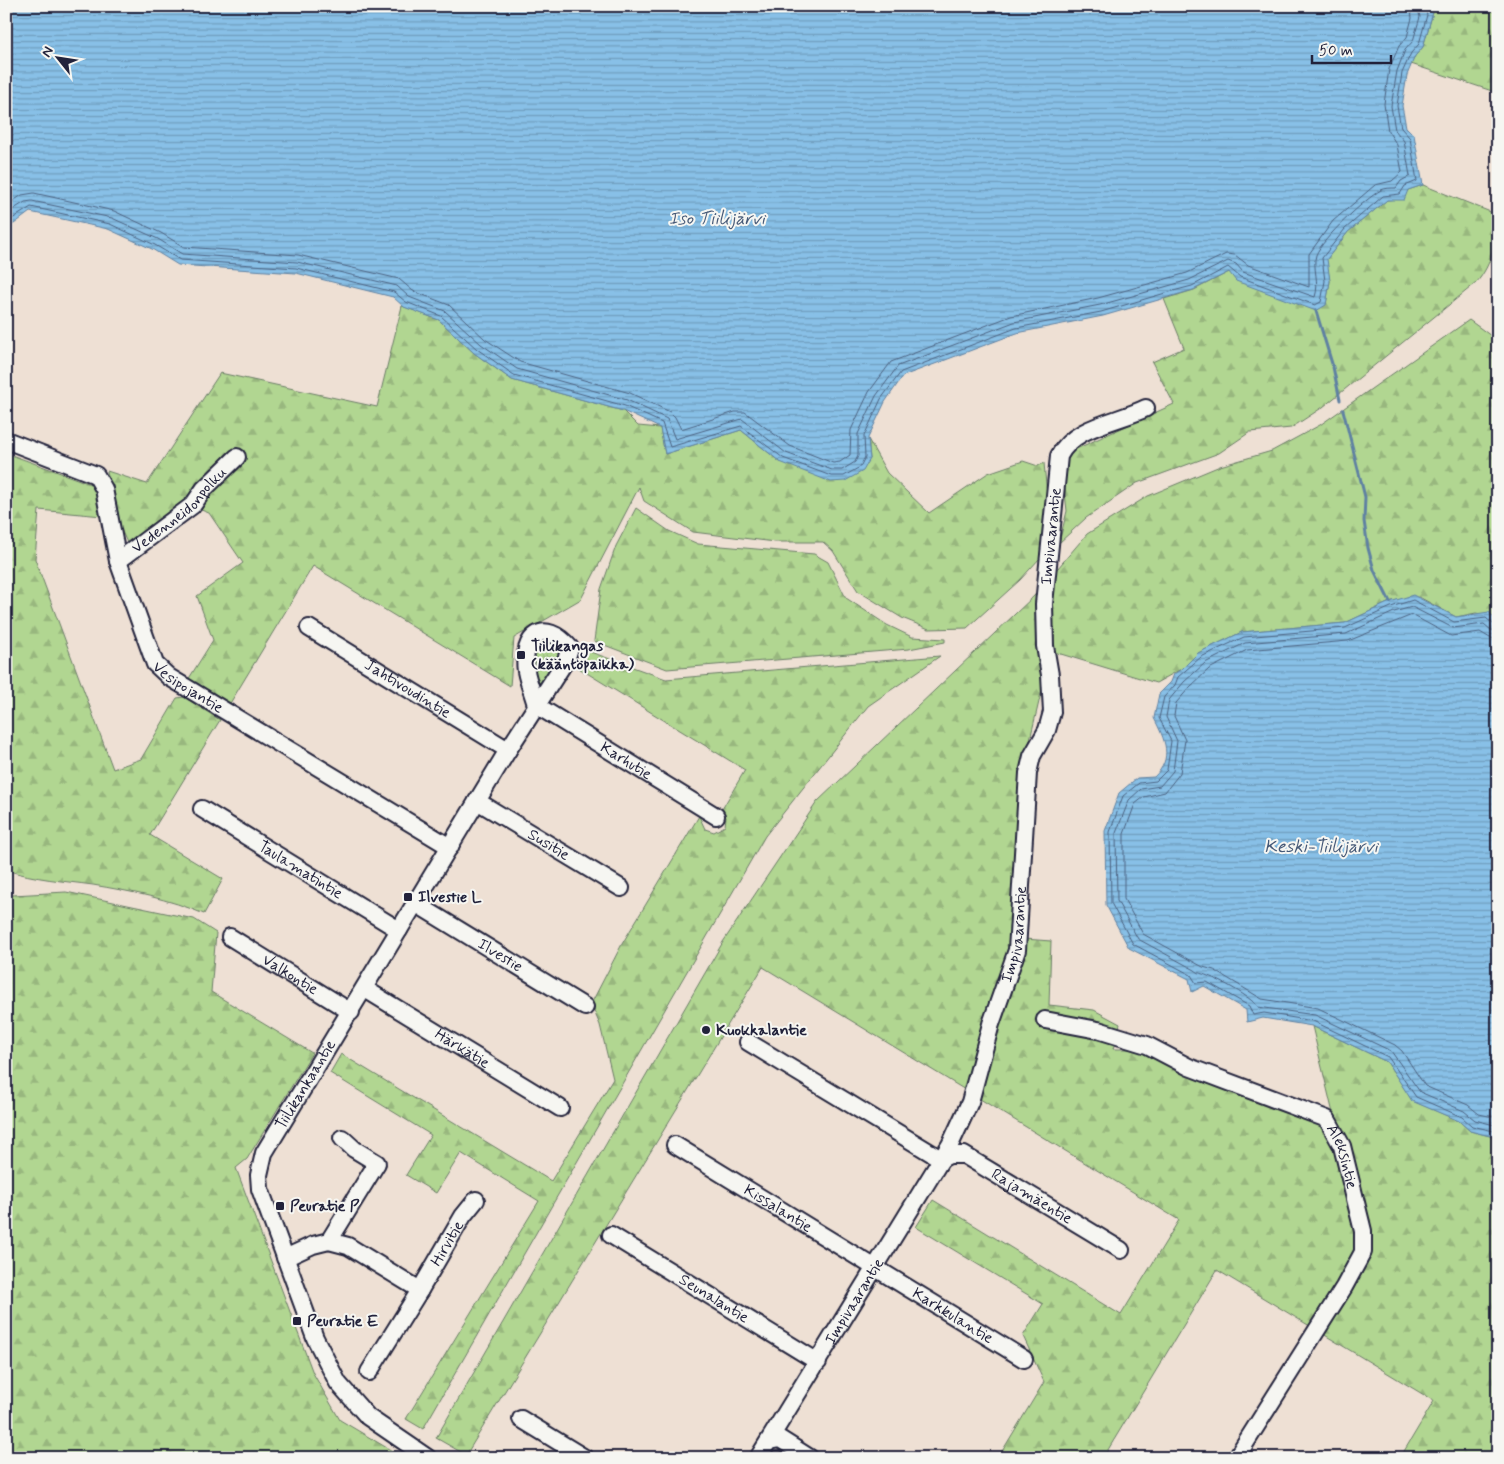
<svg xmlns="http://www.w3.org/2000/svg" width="1504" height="1464" font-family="Mynerve,sans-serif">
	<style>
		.grass { fill: url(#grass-tufts); stroke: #6a7c66 }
		.forest { fill: url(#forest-firs); stroke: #6a7c66 }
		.water { fill: url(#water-rules); stroke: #5f81a2 }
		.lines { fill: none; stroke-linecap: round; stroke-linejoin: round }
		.shore { stroke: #4b6180; stroke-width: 1 }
		.stream { stroke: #5f81a2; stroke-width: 3 }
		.minor-casing { stroke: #22223b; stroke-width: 20 }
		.minor { stroke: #f6f6f2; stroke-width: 16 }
		.poi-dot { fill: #22223b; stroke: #f6f6f2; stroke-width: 2 }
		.labels { text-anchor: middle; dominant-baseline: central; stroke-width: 4; stroke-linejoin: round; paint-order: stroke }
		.street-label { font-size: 16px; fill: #22223b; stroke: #f6f6f2 }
		.poi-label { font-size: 16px; font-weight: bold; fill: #22223b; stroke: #f6f6f2; text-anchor: start }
		.water-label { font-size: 18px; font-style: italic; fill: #465977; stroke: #f6f6f2 }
	</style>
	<defs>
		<pattern id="grass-tufts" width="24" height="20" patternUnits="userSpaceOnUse" patternTransform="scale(1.25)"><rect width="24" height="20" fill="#b1d691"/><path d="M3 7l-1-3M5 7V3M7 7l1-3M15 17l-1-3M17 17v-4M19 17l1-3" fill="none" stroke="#98b77e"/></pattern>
		<pattern id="forest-firs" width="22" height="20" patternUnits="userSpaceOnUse" patternTransform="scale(1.25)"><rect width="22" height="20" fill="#b1d691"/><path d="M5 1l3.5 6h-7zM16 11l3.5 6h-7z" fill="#98b77e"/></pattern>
		<pattern id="water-rules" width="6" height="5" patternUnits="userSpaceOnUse" patternTransform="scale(1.25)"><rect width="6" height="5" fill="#88c0e7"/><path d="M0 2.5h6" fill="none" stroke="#6f9cbc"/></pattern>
	</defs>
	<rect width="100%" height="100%" fill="#eee0d4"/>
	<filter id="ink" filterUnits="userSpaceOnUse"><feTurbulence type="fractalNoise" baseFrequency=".02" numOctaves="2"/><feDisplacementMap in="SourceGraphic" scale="10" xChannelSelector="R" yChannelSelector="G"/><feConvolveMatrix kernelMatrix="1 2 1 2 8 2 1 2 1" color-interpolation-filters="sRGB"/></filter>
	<g filter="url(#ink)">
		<polygon class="grass" points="543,637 561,643 560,653 538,694 531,678 534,645"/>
		<g class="forest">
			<polygon points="1426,6 1498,6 1498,93 1411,64 1415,56 1423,47 1433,12"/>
			<path d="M1423 185 1498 215C1498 238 1492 265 1476 283L1323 407 1291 428 1250 432 1219 453 1137 483 1086 518 1059 543 1067 511 1061 456 1174 404 1152 362 1184 348 1164 299 1194 290 1229 272 1316 310 1326 304 1330 281 1326 260 1348 232 1387 200 1399 199 1408 190Z"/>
			<polygon points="402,306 439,320 474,353 512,380 623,411 638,426 660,428 665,454 741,430 780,462 870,459 868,439 887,473 929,513 988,473 1023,461 1038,466 1044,463 1049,517 1040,558 1020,580 967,628 929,629 902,618 858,591 833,551 823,542 775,542 693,532 644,501 639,487 581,599 514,638 510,686 313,566 229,705 188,680 213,640 197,596 243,563 209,513 183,503 129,547 113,512 107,471 147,484 220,373 377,407"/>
			<polygon points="1469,320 1498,341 1498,623 1494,617 1476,613 1456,617 1419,597 1392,601 1345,623 1242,632 1198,653 1183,668 1156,683 1051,651 1023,769 1024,939 1051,941 1049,1005 1094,1010 1120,1024 1113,1049 1145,1049 1337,1130 1312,1026 1387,1062 1413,1101 1459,1121 1470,1131 1498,1138 1498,1458 1400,1458 1434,1401 1217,1270 1103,1458 998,1458 1044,1382 1023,1336 1043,1304 916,1227 933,1200 1121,1315 1179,1220 763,967 466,1455 436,1438 723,942 817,802 1034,596 1087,534 1148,496 1220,466 1272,451 1320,425"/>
			<path d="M6 453 96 486 102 516 39 510 35 559 113 769 141 759 177 698 184 697 220 720 150 835 223 879 204 914C170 899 129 891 93 885 63 881 35 879 6 870Z"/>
			<polygon points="636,508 669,531 698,544 814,554 828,562 846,598 887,625 912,637 945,639 945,642 909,649 667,669 594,641 601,589 616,546"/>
			<polygon points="585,650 666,679 940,656 868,706 765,836 423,1429 406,1419 539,1201 461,1153 436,1193 406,1175 431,1135 330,1073 341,1054 551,1181 613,1079 600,1025 591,1004 622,944 699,816 705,829 714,832 725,826 726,817 721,811 745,770 577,667"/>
			<polygon points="66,892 194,919 216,933 211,992 312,1053 247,1159 236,1168 313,1373 340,1420 404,1458 6,1458 6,893 13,895"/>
		</g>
		<g class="water">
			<polygon points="6,6 1426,6 1433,12 1423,47 1415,56 1407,75 1402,106 1406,127 1414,135 1423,185 1408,190 1404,200 1387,200 1348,232 1327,259 1330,281 1326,305 1316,311 1236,281 1229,272 1193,290 1103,316 1017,333 903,376 885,402 868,438 870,459 863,471 845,481 831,482 780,462 741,430 665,454 660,428 623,411 512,380 474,353 439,320 404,307 393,297 296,273 178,265 152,249 108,229 30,212 14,224 6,225"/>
			<path d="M1413 595 1456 617 1489 612 1498 623V1138L1470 1131 1459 1121 1412 1101 1387 1062 1312 1026 1263 1018 1247 1022 1246 1010 1204 986 1192 992 1189 979 1129 948 1106 905 1105 831 1119 793 1137 778 1154 777C1174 758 1165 740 1154 718L1159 694 1171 682 1174 674 1183 668 1198 653 1242 632 1345 623 1390 602Z"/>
		</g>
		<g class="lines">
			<g class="shore">
				<polyline points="6,206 22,195 34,193 114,211 161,233 184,247 298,255 399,279 413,291 449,305 485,339 520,362 630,393 670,412 675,417 681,429 735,412 745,412 790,446 833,463 840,462 850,455 851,430 869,392 891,362 1011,316 1098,298 1159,281 1187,273 1226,254 1235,255 1248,265 1309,287 1309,254 1333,221 1375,185 1392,181 1402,172 1397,145 1388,131 1384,104 1389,69 1399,46 1407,37 1412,18 1410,6"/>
				<path d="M6 214 25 202 32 201 112 218 158 239 182 254 297 262 397 286 409 297 445 311 481 344 517 369 627 400 667 419 675 439 742 419 786 453 832 470H842L855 462 858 456V434L876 396 898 366 1014 322 1100 305 1161 288 1189 280 1228 261 1236 264 1243 272 1315 297C1320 283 1312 267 1316 255 1322 239 1365 199 1381 190 1385 188 1391 188 1396 188L1401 181 1410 176 1404 141 1395 130 1391 106 1397 71 1405 50 1413 41 1420 17 1417 6"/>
				<polyline points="6,220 12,219 31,207 110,224 155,245 180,260 296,268 394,292 406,302 441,316 477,349 514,375 625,406 662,423 670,447 741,426 783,458 831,476 844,476 860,467 865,457 864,436 881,399 901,372 1016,328 1101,312 1162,294 1192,286 1228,267 1240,277 1315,305 1321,302 1325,281 1322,258 1345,229 1383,196 1400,194 1405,186 1417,181 1410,138 1401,128 1397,106 1402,73 1411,53 1419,44 1427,15 1424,6"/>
				<polyline points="1498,625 1493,624 1486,618 1454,622 1413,600 1391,607 1345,628 1244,637 1201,657 1178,677 1175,685 1164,697 1159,718 1171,741 1167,770 1156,781 1139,783 1123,796 1110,832 1111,903 1133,944 1191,975 1196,983 1207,982 1249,1006 1253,1015 1264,1013 1313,1021 1388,1057 1416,1097 1462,1117 1472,1126 1498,1132"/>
				<path d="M1498 631 1491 630 1484 624 1453 628 1412 607 1394 612 1346 634 1245 643 1205 663 1184 682 1169 700 1166 717 1177 741 1173 771 1160 786 1141 789 1129 800 1116 833 1117 901 1138 939 1195 970C1200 974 1201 973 1208 976 1220 980 1251 997 1258 1007L1315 1015 1391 1051 1420 1092 1464 1111 1475 1120 1498 1126"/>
				<polyline points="1498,639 1490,638 1480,632 1451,636 1412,615 1348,641 1247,650 1209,669 1190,687 1176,703 1174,716 1185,740 1180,773 1165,792 1144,797 1135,804 1124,834 1124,899 1143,934 1203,967 1214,970 1262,999 1318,1008 1395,1045 1402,1051 1425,1086 1468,1105 1479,1114 1498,1118"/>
			</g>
			<g class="stream">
				<polyline points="1316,311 1333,367 1340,400"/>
				<polyline points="1343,410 1365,497 1364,521 1368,548 1374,570 1390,602"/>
			</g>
			<g class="minor-casing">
				<g id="minor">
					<path id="s1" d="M6 440 96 475 104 489 118 561 155 664 169 677 450 847"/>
					<path id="s2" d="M118 561 193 505 204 489 237 457"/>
					<path id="s3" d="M309 628 508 750"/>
					<path id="s4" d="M536 705 716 816"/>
					<path id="s5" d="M477 801 621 888"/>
					<path id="s6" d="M202 809 399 930"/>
					<path id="s7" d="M415 903 585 1007"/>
					<path id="s8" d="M230 937 351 1012"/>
					<path id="s9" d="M365 989 560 1108"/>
					<path id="s10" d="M1045 1020 1098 1030 1147 1045 1189 1067 1327 1119 1342 1146 1363 1231V1252L1344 1287 1236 1458"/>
					<path id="s11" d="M748 1042 941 1159 949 1155H964L1121 1250"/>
					<path id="s12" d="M675 1145 1024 1359"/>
					<path id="s13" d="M611 1235 818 1362"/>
					<path id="s14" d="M329 1241 348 1246 420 1290 463 1216 476 1200"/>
					<polyline points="285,1258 313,1245 329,1241 377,1163 354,1149 342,1138"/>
					<polyline points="369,1372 420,1290"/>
					<polyline points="521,1419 585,1458"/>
					<polyline points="769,1441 780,1439 810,1458"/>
					<path id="s15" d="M428 1458 368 1417 338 1383 315 1338 260 1189 259 1175 264 1153 508 750 566 660 570 648C544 617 521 636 526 671 528 682 533 694 536 705"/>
					<path id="s16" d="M758 1458 950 1145 970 1102 991 1024 1017 950 1028 773 1032 756 1047 730 1052 712 1050 675 1045 646 1044 604 1059 456C1074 426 1118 422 1146 408"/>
				</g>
			</g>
			<use href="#minor" class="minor"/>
		</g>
	</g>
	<g class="poi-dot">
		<rect x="516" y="650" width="10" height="10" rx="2.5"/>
		<rect x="403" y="892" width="10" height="10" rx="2.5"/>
		<circle cx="706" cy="1030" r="5"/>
		<rect x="275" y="1201" width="10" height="10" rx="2.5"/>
		<rect x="292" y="1316" width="10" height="10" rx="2.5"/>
	</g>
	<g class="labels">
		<g class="street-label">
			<text stroke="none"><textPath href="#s2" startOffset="80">Vedenneidonpolku</textPath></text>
			<text stroke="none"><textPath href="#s16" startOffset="994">Impivaarantie</textPath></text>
			<text stroke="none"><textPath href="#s1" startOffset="336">Vesipojantie</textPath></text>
			<text stroke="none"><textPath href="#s3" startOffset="116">Jahtivoudintie</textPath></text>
			<text stroke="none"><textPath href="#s4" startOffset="106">Karhutie</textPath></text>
			<text stroke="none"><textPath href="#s5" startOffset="84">Susitie</textPath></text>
			<text stroke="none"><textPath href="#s6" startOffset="116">Taulamatintie</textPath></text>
			<text stroke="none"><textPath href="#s16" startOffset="589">Impivaarantie</textPath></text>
			<text stroke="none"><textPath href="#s7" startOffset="100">Ilvestie</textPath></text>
			<text stroke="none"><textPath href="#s8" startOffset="71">Valkontie</textPath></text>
			<text stroke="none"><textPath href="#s9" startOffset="114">Härkätie</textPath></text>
			<text stroke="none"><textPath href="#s15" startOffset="444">Tiilikankaantie</textPath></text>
			<text stroke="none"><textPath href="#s10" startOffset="341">Aleksintie</textPath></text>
			<text stroke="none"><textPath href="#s11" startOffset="329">Rajamäentie</textPath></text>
			<text stroke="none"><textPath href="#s12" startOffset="121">Kissalantie</textPath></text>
			<text stroke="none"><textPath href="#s14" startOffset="158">Hirvitie</textPath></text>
			<text stroke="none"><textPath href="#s13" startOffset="121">Seunalantie</textPath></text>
			<text stroke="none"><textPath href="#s16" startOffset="184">Impivaarantie</textPath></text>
			<text stroke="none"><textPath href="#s12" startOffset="326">Karkkulantie</textPath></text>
		</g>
		<g class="poi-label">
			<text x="531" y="646">Tiilikangas<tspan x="531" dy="18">(kääntöpaikka)</tspan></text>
			<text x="418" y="897">Ilvestie L</text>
			<text x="716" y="1030">Kuokkalantie</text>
			<text x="290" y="1206">Peuratie P</text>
			<text x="307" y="1321">Peuratie E</text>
		</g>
		<g class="water-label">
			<text x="717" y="219">Iso Tiilijärvi</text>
			<text x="1321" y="847">Keski-Tiilijärvi</text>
		</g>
	</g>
	<rect width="1504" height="1464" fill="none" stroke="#f6f6f2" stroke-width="25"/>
	<rect x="12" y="12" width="1479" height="1439" fill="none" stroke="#22223b" stroke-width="2" filter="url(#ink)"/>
	<g transform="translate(58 58) rotate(300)" stroke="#f6f6f2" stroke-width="4" paint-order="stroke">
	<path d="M0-4L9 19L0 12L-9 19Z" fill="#22223b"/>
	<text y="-8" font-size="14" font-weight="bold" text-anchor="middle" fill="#22223b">N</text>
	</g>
	<path d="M1312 55v8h79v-8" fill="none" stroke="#22223b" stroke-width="2.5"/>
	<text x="1319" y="55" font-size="15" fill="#22223b" stroke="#f6f6f2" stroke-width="4" paint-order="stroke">50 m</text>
</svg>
